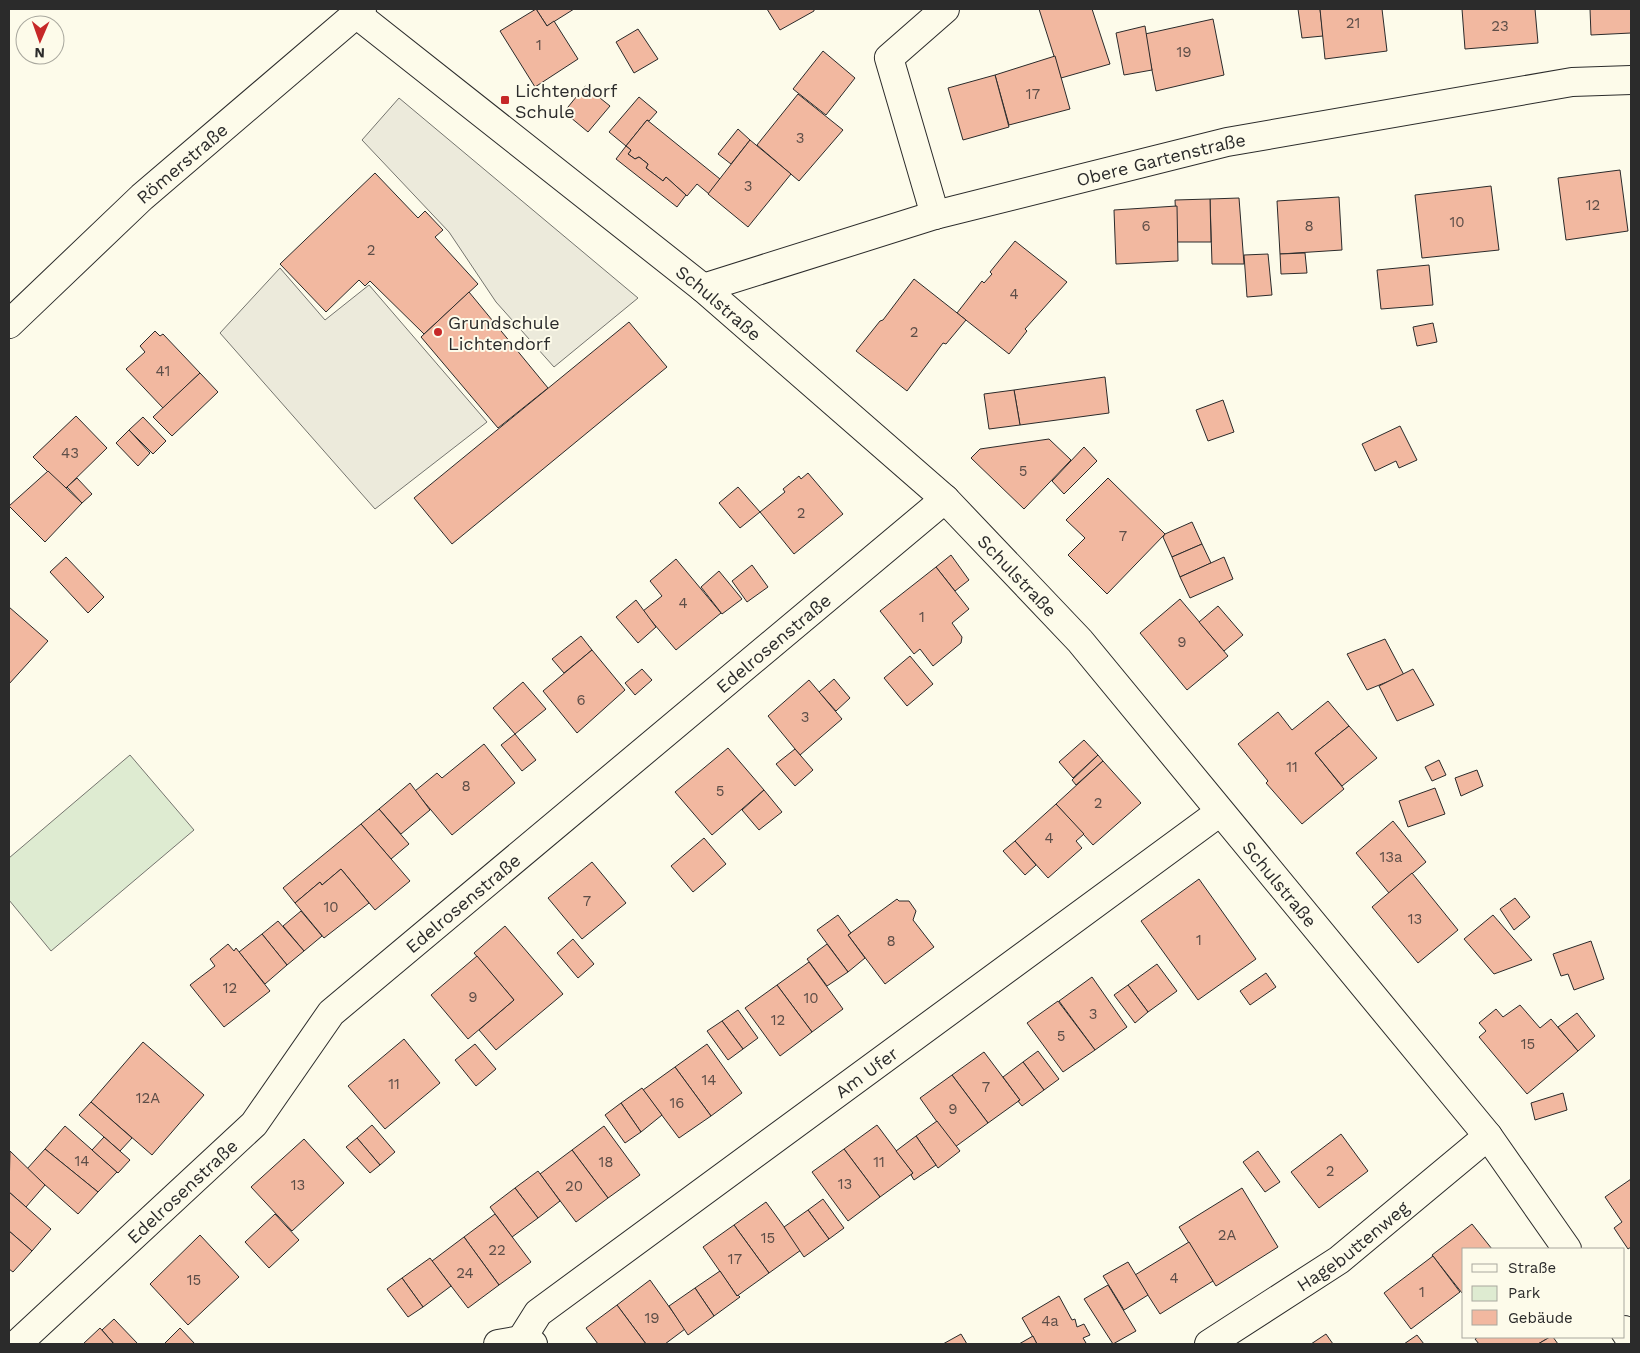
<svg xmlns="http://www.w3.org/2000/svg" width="1640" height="1353" font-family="'Work Sans',sans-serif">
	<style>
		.green { fill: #deebd1; stroke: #74746e }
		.parking { fill: #eceadb; stroke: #74746e }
		.building { fill: #f2b8a0; stroke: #2b2b2b }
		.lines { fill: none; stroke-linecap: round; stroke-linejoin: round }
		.minor-casing { stroke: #2b2b2b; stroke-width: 30 }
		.tertiary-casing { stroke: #2b2b2b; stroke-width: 30 }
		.minor { stroke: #fdfbea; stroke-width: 28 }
		.tertiary { stroke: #fdfbea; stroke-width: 28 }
		.poi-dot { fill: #c62828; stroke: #fdfbea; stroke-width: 2 }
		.labels { text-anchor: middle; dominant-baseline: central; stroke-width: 4; stroke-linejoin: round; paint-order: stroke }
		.number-label { font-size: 15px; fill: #5d4e48 }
		.poi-label { font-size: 18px; fill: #2b2b2b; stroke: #fdfbea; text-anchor: start }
		.street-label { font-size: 18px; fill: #2b2b2b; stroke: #fdfbea }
	</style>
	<rect width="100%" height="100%" fill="#fdfbea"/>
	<polygon class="green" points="130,755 194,830 51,951 9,900 9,858"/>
	<g class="parking">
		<polygon points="399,98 638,298 554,367 496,302 449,232 362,140"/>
		<polygon points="280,268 325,320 369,285 487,422 375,509 220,333"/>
	</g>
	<g class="building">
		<polygon points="536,9 574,9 547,26"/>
		<polygon points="536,9 547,26 554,21 578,59 535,87 500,31"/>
		<polygon points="767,9 814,9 814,11 780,30"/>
		<polygon points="1039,9 1092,9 1110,64 1061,78"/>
		<polygon points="1298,9 1320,9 1323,36 1302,38"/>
		<polygon points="1320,9 1382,9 1387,51 1325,59"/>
		<polygon points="1462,9 1535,9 1538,43 1465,49"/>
		<polygon points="1590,9 1631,9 1631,33 1591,35"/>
		<polygon points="1213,19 1224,75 1156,91 1145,34"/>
		<polygon points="1145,26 1152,70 1124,75 1116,33"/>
		<polygon points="638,29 658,59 634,73 616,42"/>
		<polygon points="823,51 855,78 826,115 793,89"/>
		<polygon points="1055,56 1070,109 1009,125 995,75"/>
		<polygon points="995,75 1009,127 963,140 948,88"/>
		<polygon points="585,86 610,106 588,132 564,112"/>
		<polygon points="798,94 843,130 799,181 757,145"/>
		<polygon points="639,97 657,112 649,121 647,120 626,146 609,132"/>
		<polygon points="647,120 720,179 709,194 697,184 687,196 666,177 663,181 646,168 648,164 639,157 635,159 628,154 631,150 626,146"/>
		<polygon points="738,129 750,140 731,164 718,154"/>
		<polygon points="750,140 791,174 748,227 708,194"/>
		<polygon points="626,146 631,150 628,154 635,159 639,157 648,164 646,168 663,181 666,177 686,195 677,207 616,159"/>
		<polygon points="1620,170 1628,231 1566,240 1558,178"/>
		<polygon points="375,173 418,218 425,211 443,230 435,237 478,284 424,334 370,281 365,286 359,280 326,312 280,264"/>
		<polygon points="1491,186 1499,250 1422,258 1415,195"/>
		<polygon points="1339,197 1342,250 1280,254 1277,201"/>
		<polygon points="1239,198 1244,264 1212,264 1210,199"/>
		<polygon points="1210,199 1211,242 1177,242 1175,200"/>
		<polygon points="1177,206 1178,261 1116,264 1114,210"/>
		<polygon points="1015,241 1067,282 1025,329 1027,331 1009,354 957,313 982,281 984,283 992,274 990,272"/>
		<polygon points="1305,253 1307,273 1281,274 1280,254"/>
		<polygon points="1268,254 1272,295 1247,297 1244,255"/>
		<polygon points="1429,265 1433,305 1381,309 1377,270"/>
		<polygon points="914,279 966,320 946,344 943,343 907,391 856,351 880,321 883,320"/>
		<polygon points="469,292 548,388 498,428 421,337"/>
		<polygon points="629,322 667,367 452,544 414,498"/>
		<polygon points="1433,323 1437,342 1417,346 1413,327"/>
		<polygon points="155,331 160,336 163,334 200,373 163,408 126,369 145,352 140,346"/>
		<polygon points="200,373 218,392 172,436 153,417"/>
		<polygon points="1105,377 1109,413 1020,425 1014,390"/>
		<polygon points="1014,390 1020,425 989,429 984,394"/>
		<polygon points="1223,400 1234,432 1208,441 1196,410"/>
		<polygon points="76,416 107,448 65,489 33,457"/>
		<polygon points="143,417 166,441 153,454 129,430"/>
		<polygon points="1400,426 1417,460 1399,468 1396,461 1375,471 1362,444"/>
		<polygon points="129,430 150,453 138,466 116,443"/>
		<polygon points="1049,439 1071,460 1024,509 971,458 980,449"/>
		<polygon points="1084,447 1097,461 1064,494 1052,481"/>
		<polygon points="48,471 82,503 45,542 9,506"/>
		<polygon points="808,473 843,514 794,554 760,512 785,492 783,489 799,476 801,479"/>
		<polygon points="77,478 92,494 82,503 67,487"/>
		<polygon points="1108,478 1165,534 1107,594 1068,555 1085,538 1066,520"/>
		<polygon points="738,487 760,512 740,528 719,503"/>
		<polygon points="1192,522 1202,544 1172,557 1163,537 1165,534"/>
		<polygon points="1202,544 1211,563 1180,577 1172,557"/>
		<polygon points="951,555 969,580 955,591 936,567"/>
		<polygon points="66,557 104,597 88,613 50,572"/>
		<polygon points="1224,557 1233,579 1190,598 1180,577"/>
		<polygon points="676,559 721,613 676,650 643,611 662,596 650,581"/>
		<polygon points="752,565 768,587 747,602 732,581"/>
		<polygon points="936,567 969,609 952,623 962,637 961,643 933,666 920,649 914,654 880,611"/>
		<polygon points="719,571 742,599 722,614 701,587"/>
		<polygon points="1180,599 1228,656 1187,690 1140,633"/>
		<polygon points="636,600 656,627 638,643 616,617"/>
		<polygon points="1218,606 1243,635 1224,651 1199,622"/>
		<polygon points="9,607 48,641 9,684"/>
		<polygon points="581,636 592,650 564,673 552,659"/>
		<polygon points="1385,639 1404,675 1367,690 1347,654"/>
		<polygon points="592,650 625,690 577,733 543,691"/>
		<polygon points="910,656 933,684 907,706 884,678"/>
		<polygon points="642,669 652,680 635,695 625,683"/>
		<polygon points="1413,669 1434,705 1397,721 1379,686"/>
		<polygon points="834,679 850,698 836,711 819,692"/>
		<polygon points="809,680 842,719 800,755 768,716"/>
		<polygon points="523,682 546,709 515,734 493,708"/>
		<polygon points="1328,701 1349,726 1315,753 1344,789 1302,824 1266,783 1268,781 1238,744 1278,712 1292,730"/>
		<polygon points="1349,726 1377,758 1342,786 1315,753"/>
		<polygon points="515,734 536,760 522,771 501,745"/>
		<polygon points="1084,740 1098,755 1073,778 1059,762"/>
		<polygon points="484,744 515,783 452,835 415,791 437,773 442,778"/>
		<polygon points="728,748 764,790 712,835 675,792"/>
		<polygon points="795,749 813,770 795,786 776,764"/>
		<polygon points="1098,755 1103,761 1076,785 1072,780"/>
		<polygon points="1439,760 1446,775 1432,781 1425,767"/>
		<polygon points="1103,761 1141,803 1093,845 1056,804"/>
		<polygon points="1477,770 1483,786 1461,796 1455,778"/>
		<polygon points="410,783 430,810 401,834 379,809"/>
		<polygon points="1435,788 1445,814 1408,827 1399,801"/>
		<polygon points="764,790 782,812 759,830 742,810"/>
		<polygon points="1056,804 1084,834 1076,841 1082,848 1048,878 1015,841"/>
		<polygon points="379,809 409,844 391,859 361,824"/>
		<polygon points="1393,821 1426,862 1389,893 1356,853"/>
		<polygon points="361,824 410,881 375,910 341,869 322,885 320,882 295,903 283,888"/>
		<polygon points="704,838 726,864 693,892 671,866"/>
		<polygon points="1015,841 1036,865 1025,875 1003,851"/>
		<polygon points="592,862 626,903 582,939 548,898"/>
		<polygon points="341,869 369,903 324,938 295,903 320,882 322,885"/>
		<polygon points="1412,873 1458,930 1418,963 1372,907"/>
		<polygon points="1199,879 1256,959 1198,1000 1141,921"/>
		<polygon points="1515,898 1530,917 1514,930 1500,909"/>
		<polygon points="897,899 899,901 909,901 916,911 913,920 934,947 885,984 848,935"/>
		<polygon points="301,911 322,936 304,951 283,926"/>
		<polygon points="838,915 851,933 848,935 865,958 848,972 817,930"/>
		<polygon points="1493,915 1532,960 1494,974 1464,939"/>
		<polygon points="278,921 304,951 287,965 262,934"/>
		<polygon points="505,926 563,994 496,1050 479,1030 514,1000 474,953"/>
		<polygon points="262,934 287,965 265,984 239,952"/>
		<polygon points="573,939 594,964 578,978 557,953"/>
		<polygon points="1591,941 1604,979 1574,990 1568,974 1561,976 1553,954"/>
		<polygon points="228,944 234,951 236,948 270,991 224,1027 190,985 215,966 210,959"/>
		<polygon points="827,944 848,972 827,986 807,959"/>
		<polygon points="477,956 514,1000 468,1039 431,995"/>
		<polygon points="809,962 843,1009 812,1032 777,985"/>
		<polygon points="1157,964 1177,991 1148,1012 1128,985"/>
		<polygon points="1266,973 1276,987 1250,1005 1240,991"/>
		<polygon points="1092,977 1127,1027 1095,1050 1059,1001"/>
		<polygon points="777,985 812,1032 780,1056 745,1008"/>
		<polygon points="1128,985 1148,1012 1135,1023 1114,995"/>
		<polygon points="1058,1001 1095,1050 1063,1072 1027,1023"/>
		<polygon points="1520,1005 1540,1028 1551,1019 1578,1051 1527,1094 1479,1037 1486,1031 1479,1023 1496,1009 1503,1017"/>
		<polygon points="738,1010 758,1038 743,1049 722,1021"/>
		<polygon points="1577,1013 1595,1036 1578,1051 1558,1027"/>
		<polygon points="722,1021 743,1049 728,1060 707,1031"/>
		<polygon points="404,1039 440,1083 385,1129 348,1086"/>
		<polygon points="143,1042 204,1095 152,1155 91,1102"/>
		<polygon points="475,1044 496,1069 476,1086 455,1060"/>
		<polygon points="707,1044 742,1093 711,1116 675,1067"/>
		<polygon points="1038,1051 1059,1079 1044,1090 1023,1062"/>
		<polygon points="984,1052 1020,1100 988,1123 952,1075"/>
		<polygon points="1023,1062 1044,1090 1022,1106 1018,1101 1020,1100 1003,1077"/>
		<polygon points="675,1067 711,1116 679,1138 643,1090"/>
		<polygon points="952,1075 988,1123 955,1147 920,1098"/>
		<polygon points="642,1088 662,1115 641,1132 621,1103"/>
		<polygon points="1563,1093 1567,1110 1535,1120 1531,1103"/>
		<polygon points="91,1102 132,1138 120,1151 79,1115"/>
		<polygon points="621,1103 641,1132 625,1143 605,1115"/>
		<polygon points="937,1121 960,1151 938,1168 916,1136"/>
		<polygon points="372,1125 395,1152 380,1165 357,1138"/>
		<polygon points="877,1125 913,1173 880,1197 844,1149"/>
		<polygon points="65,1126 117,1172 98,1192 45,1149"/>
		<polygon points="604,1126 640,1175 608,1198 572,1150"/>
		<polygon points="1341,1134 1368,1171 1319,1208 1291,1172"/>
		<polygon points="916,1136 936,1165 914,1180 911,1175 913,1173 896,1151"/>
		<polygon points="104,1137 130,1160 118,1173 92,1150"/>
		<polygon points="357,1138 380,1165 370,1173 346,1147"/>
		<polygon points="304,1139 344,1183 292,1231 251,1187"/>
		<polygon points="45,1149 98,1192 78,1214 27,1169"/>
		<polygon points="844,1149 880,1197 848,1221 812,1172"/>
		<polygon points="572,1150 608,1198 576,1222 540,1174"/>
		<polygon points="10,1151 45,1185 26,1207 9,1192"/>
		<polygon points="1258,1151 1280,1182 1265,1192 1243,1162"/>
		<polygon points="538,1171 560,1201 538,1218 515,1188"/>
		<polygon points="1631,1179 1631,1247 1628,1249 1614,1228 1622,1222 1605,1197"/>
		<polygon points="515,1188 538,1218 512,1237 490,1207"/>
		<polygon points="1242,1188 1278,1247 1216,1286 1179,1227"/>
		<polygon points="9,1192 51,1229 32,1251 9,1231"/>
		<polygon points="823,1199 844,1228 829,1239 808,1210"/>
		<polygon points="766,1202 801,1250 769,1273 734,1225"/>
		<polygon points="808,1210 829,1239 804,1257 784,1227"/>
		<polygon points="275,1214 299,1240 269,1268 245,1242"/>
		<polygon points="495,1214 531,1262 499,1285 464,1237"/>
		<polygon points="1472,1224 1492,1249 1464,1249 1464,1291 1462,1293 1432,1255"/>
		<polygon points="734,1225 769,1273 737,1296 703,1247"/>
		<polygon points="9,1231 32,1251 13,1272 9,1269"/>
		<polygon points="200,1235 239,1277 188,1325 150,1284"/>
		<polygon points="464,1237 499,1285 468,1308 432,1261"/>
		<polygon points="1189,1242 1213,1281 1160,1314 1135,1275"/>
		<polygon points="1433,1256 1460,1292 1411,1329 1384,1293"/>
		<polygon points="430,1258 451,1286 423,1307 402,1278"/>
		<polygon points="1128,1262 1148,1295 1124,1310 1103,1276"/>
		<polygon points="720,1271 737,1296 738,1295 740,1297 714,1316 695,1288"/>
		<polygon points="402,1278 423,1307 408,1317 387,1289"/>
		<polygon points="650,1280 685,1329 665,1344 646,1344 617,1305"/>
		<polygon points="1108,1285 1136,1331 1113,1344 1084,1299"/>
		<polygon points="695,1288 714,1316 688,1335 669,1306"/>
		<polygon points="1059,1296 1072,1320 1075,1319 1077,1327 1084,1324 1090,1335 1083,1338 1086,1343 1083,1344 1037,1344 1022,1318"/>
		<polygon points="617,1305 646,1344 598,1344 586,1328"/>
		<polygon points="114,1319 138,1344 114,1344 102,1330"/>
		<polygon points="100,1328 114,1344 83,1344"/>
		<polygon points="180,1328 195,1344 164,1344"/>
		<polygon points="961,1334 967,1344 943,1344"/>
		<polygon points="1326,1334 1333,1344 1311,1344"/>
		<polygon points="1417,1335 1424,1344 1404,1344"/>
		<polygon points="1033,1336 1037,1344 1019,1344"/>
		<polygon points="1478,1337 1550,1337 1538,1344 1479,1344 1475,1339"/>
		<polygon points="1550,1337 1553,1337 1558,1344 1538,1344"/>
	</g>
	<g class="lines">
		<g class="minor-casing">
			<g id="minor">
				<path id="s1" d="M355 13 703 288 945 499 1080 641 1488 1136 1567 1249"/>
				<polyline points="935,215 889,58 945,9"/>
				<path id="s2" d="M703 288 935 215 1227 142 1572 82 1631 80"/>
				<polyline points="1624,1330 1631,1341"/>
				<path id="s3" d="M521 1340 538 1313 1220 812"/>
				<path id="s4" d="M17 1344 254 1124 331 1013 945 499"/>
				<polyline points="498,1344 521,1340 533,1344"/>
				<path id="s5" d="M1209 1344 1339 1260 1488 1136"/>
			</g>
		</g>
		<g class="tertiary-casing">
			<g id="tertiary">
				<path id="s6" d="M9 324 142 197 362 9"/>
			</g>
		</g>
		<use href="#minor" class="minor"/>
		<use href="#tertiary" class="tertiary"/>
	</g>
	<g class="poi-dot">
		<rect x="500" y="95" width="10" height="10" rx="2.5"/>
		<circle cx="438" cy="332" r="5"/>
	</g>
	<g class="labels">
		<g class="number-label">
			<text x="1353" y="23">21</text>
			<text x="1500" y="26">23</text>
			<text x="539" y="45">1</text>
			<text x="1184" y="52">19</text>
			<text x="1033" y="94">17</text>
			<text x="800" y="138">3</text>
			<text x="748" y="186">3</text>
			<text x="1593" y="205">12</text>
			<text x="1457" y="222">10</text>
			<text x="1146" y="226">6</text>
			<text x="1309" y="226">8</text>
			<text x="371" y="250">2</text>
			<text x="1014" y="294">4</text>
			<text x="914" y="332">2</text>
			<text x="163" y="371">41</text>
			<text x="70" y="453">43</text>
			<text x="1023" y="471">5</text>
			<text x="801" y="513">2</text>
			<text x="1123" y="536">7</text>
			<text x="683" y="603">4</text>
			<text x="922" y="617">1</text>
			<text x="1182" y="642">9</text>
			<text x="581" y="700">6</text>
			<text x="805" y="717">3</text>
			<text x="1292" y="767">11</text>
			<text x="466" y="786">8</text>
			<text x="720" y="791">5</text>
			<text x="1098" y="803">2</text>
			<text x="1049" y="838">4</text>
			<text x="1391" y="857">13a</text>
			<text x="587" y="901">7</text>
			<text x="331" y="907">10</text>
			<text x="1415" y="919">13</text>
			<text x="1199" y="940">1</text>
			<text x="891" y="941">8</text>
			<text x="230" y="988">12</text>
			<text x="473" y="997">9</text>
			<text x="811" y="998">10</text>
			<text x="1093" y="1014">3</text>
			<text x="778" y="1020">12</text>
			<text x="1061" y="1036">5</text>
			<text x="1528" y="1044">15</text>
			<text x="709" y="1080">14</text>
			<text x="394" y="1084">11</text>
			<text x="986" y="1087">7</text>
			<text x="148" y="1098">12A</text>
			<text x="677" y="1103">16</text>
			<text x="953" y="1109">9</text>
			<text x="82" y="1161">14</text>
			<text x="606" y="1162">18</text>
			<text x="879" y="1162">11</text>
			<text x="1330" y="1171">2</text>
			<text x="845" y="1184">13</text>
			<text x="298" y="1185">13</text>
			<text x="574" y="1186">20</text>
			<text x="1227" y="1235">2A</text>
			<text x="768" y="1238">15</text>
			<text x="497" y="1250">22</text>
			<text x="735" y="1259">17</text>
			<text x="465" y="1273">24</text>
			<text x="1174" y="1278">4</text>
			<text x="194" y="1280">15</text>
			<text x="1422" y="1292">1</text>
			<text x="652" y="1318">19</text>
			<text x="1050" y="1321">4a</text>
		</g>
		<g class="poi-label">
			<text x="515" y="90">Lichtendorf<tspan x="515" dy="21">Schule</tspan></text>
			<text x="448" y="322">Grundschule<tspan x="448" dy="21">Lichtendorf</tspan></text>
		</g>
		<g class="street-label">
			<text stroke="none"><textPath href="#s2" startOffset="476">Obere Gartenstraße</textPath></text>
			<text stroke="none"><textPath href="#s6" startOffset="236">Römerstraße</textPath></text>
			<text stroke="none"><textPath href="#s1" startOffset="465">Schulstraße</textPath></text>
			<text stroke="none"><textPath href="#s1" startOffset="870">Schulstraße</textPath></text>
			<text stroke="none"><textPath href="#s4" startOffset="1035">Edelrosenstraße</textPath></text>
			<text stroke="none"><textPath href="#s1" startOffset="1275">Schulstraße</textPath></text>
			<text stroke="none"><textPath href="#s4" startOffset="630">Edelrosenstraße</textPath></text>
			<text stroke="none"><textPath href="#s3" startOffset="439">Am Ufer</textPath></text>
			<text stroke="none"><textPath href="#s4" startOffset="225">Edelrosenstraße</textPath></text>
			<text stroke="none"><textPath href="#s5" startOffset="174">Hagebuttenweg</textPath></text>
		</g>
	</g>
	<rect width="1640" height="1353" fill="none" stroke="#2b2b2b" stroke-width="20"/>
	<rect x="1462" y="1248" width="162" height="90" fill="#fdfbea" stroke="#a9a89e"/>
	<rect x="1472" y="1264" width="25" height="8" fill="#fdfbea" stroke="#a9a89e"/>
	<text x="1508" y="1273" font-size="15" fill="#2b2b2b">Straße</text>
	<rect x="1472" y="1286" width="25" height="15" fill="#deebd1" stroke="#a9a89e"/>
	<text x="1508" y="1298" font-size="15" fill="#2b2b2b">Park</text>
	<rect x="1472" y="1310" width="25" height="15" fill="#f2b8a0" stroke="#a9a89e"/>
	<text x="1508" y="1323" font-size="15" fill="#2b2b2b">Gebäude</text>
	<g transform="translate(40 40) rotate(182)"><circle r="24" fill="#fdfbea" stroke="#a9a89e"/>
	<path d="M0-4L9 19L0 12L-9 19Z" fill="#c62828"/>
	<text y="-8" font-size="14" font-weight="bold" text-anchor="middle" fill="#2b2b2b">N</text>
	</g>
</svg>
